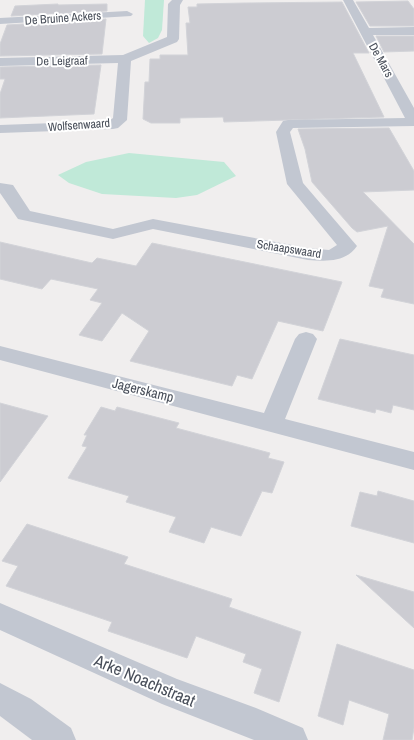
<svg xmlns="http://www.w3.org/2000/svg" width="414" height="740" font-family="'Archivo Narrow',sans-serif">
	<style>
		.green { fill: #c0e9d8 }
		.building { fill: #ccccd2; stroke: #d2d3d8 }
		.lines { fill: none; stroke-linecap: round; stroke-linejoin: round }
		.minor { fill: #c2c7d1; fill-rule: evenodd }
		.labels { text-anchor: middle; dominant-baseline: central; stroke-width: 4; stroke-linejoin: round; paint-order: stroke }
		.far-street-label { font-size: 12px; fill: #484e59; stroke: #fff }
		.street-label { font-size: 14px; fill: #484e59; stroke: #fff }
		.near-street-label { font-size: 17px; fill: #484e59; stroke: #fff }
	</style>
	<rect width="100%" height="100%" fill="#f0eeee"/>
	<g class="green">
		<polygon points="145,0 164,0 162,30 158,38 149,43 143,36"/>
		<polygon points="129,153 224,162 236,176 197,195 176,198 102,194 69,183 58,175 86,162"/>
	</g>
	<g class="building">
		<polygon points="408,1 414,9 414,26 370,26 356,2"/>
		<polygon points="342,2 369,53 353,53 384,117 224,122 223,117 180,118 180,123 151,123 143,119 145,82 149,82 150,59 160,59 160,55 188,55 186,23 190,23 188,7 197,7 197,4 245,3"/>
		<polygon points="58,4 58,5 107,4 107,11 11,16 15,6"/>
		<polygon points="106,19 102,54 0,56 0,44 7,25"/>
		<polygon points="376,36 414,36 414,51 384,52"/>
		<polygon points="101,65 94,114 0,118 0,94 5,79 0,79 0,67"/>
		<polygon points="389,128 414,171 414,190 363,192 414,244 414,304 381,297 384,289 369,286 388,226 357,232 352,228 312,182 305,149 298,129"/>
		<polygon points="0,242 92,263 97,258 136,266 152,243 342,282 323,331 278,321 252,379 237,375 232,386 130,361 149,331 122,313 102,341 79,335 102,303 90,300 98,289 51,279 42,289 0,279"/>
		<polygon points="340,339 414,355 414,410 393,405 391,413 376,409 375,413 318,399"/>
		<polygon points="0,403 48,416 0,482"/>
		<polygon points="101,407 115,411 117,407 179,423 176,428 270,453 268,458 284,462 272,493 262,491 241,536 211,527 204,543 169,532 176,517 126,502 129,496 68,478 87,447 82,446 87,435 84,435"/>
		<polygon points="378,491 414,501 414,543 351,526 360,492 377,496"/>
		<polygon points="27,524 128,557 124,564 232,599 229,607 301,632 279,702 254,693 262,669 243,662 246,654 196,636 187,658 108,631 112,622 6,586 18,566 2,561"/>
		<polygon points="356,575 414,592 414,628"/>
		<polygon points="337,644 414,670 414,728 412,740 383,740 389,714 349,700 343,725 318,716"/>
	</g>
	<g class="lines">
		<g class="minor">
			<polygon points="172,0 183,0 180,5 179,39 177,42 131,61 127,120 118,128 113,129 0,133 0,125 109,121 113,118 118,63 0,66 0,58 123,55 167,37 168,4"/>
			<path d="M343 0H353L369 28 414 27V35H373L414 108V126L293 128 290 132 303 183 357 246C345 263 326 261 308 260L153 229 113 239 18 219 0 193V183L13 185 30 211 113 229 153 219 308 248 329 250 337 245 287 184 276 132 283 121 288 120 405 118Z"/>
			<polygon points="127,11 133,14 131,16 0,24 0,18"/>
			<polygon points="306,332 313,334 317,339 285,419 414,452 414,470 0,360 0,346 264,413 295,339 299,334"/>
			<polygon points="0,603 177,679 256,708 303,728 308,740 254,740 162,704 0,630"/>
			<polygon points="0,683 31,699 71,728 76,740 32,740 0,716"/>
		</g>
	</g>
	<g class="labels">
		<g class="far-street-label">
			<text transform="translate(63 18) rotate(-4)">De Bruine Ackers</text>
			<text transform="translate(381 60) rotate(61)">De Mars</text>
			<text transform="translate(62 61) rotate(-1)">De Leigraaf</text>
			<text transform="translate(79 125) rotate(-4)">Wolfsenwaard</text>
			<text transform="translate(289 249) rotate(9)">Schaapswaard</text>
		</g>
		<g class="street-label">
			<text transform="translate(143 390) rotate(14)">Jagerskamp</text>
		</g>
		<g class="near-street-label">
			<text transform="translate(145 680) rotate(23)">Arke Noachstraat</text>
		</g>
	</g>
</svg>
